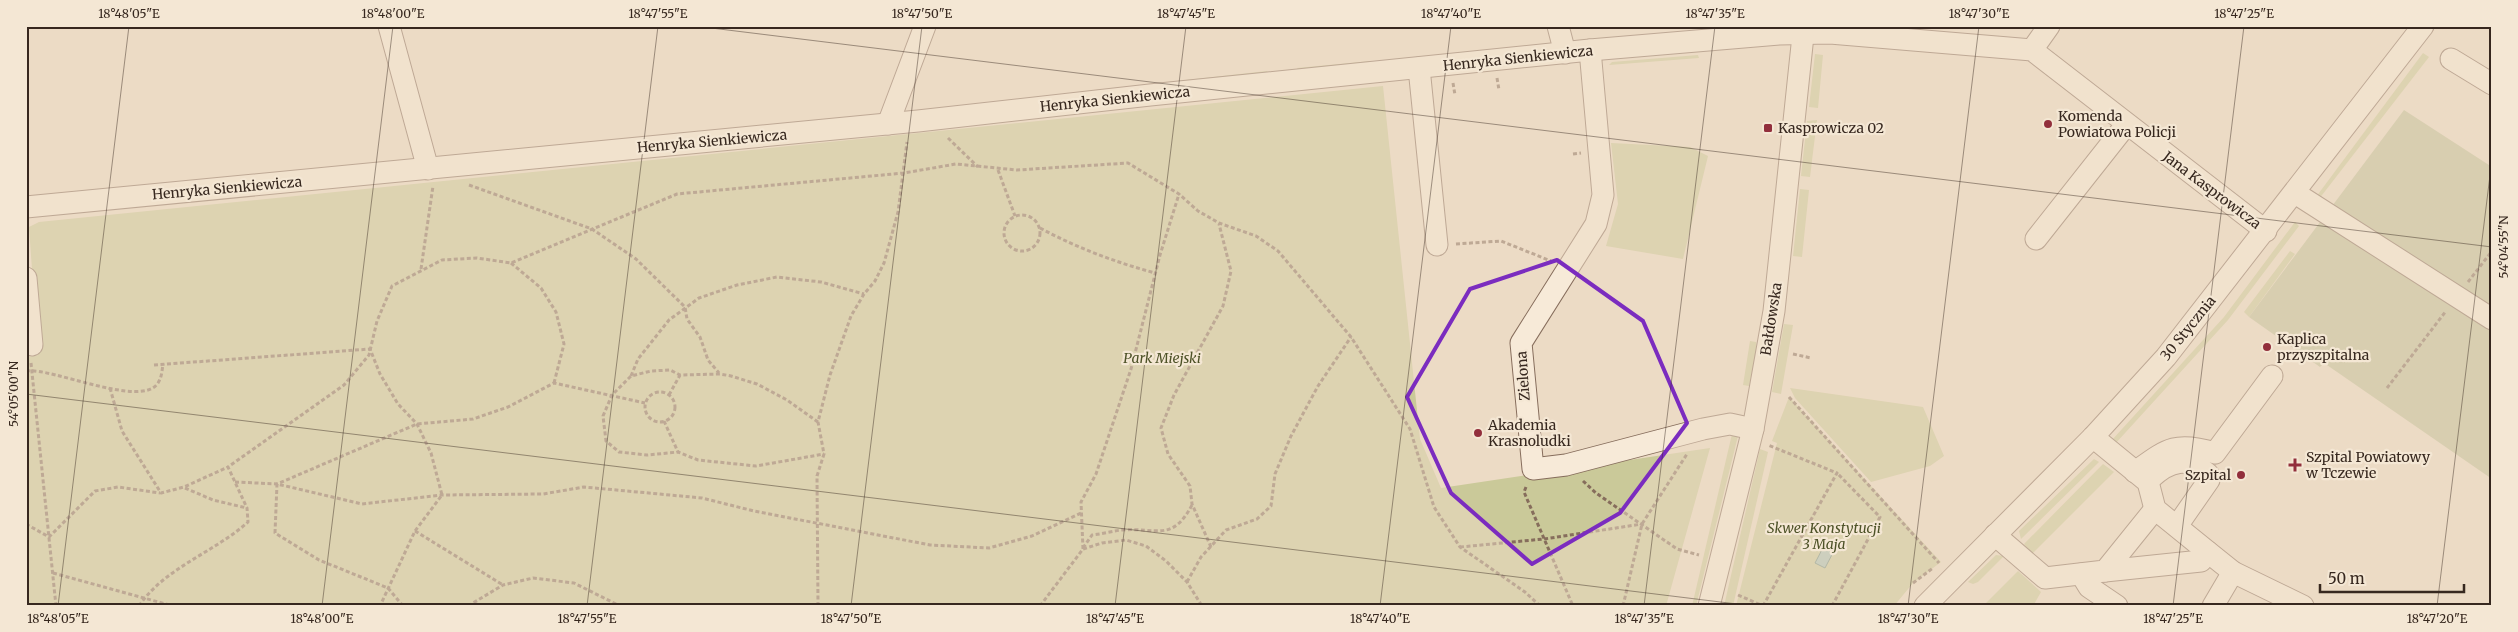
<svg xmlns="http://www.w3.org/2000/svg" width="2518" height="632" font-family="Merriweather,serif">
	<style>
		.green { fill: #cac999 }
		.cemetery { fill: #bfbf98 }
		.water { fill: #a6c0b5; stroke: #6d8d81 }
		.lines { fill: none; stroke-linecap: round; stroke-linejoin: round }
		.minor-casing { stroke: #866d5c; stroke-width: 23 }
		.path { stroke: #866d5c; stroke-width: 3; stroke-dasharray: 4 2.5; stroke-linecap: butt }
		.minor { stroke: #f7ead8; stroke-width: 21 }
		.marked { fill: none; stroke: #7b2cbf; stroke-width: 4; stroke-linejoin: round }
		.ticks { fill: none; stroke: #37281f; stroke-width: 1; stroke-opacity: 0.45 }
		.poi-dot { fill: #922f3c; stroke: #f4e7d4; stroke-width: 2 }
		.labels { text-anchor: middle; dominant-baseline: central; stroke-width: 4.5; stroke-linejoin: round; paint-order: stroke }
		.street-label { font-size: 14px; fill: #37281f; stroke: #f4e7d4 }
		.poi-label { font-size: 14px; fill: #37281f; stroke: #f4e7d4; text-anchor: start }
		.park-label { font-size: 14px; font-style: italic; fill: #4d5227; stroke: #f4e7d4 }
		.neatline { fill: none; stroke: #37281f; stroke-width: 2 }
		.ticks-label { font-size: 12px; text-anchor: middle; fill: #37281f }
	</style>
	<rect width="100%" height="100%" fill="#ecdbc5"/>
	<g class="green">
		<polygon points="2423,53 2429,57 2319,199 2316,197"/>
		<polygon points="1815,54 1823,55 1818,108 1809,107"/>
		<polygon points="1698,55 1699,58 1609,65 1612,62"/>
		<polygon points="1371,61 1372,65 1299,71 1297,68"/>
		<polygon points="1267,71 1269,74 1087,91"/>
		<polygon points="1383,86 1420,439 1441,488 1710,448 1666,606 26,606 26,357 38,355 29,227 39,222"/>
		<polygon points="1817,120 1810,177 1801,176 1807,121"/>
		<polygon points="1611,143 1690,147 1708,156 1683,259 1606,246 1618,204"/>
		<polygon points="1800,189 1809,190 1802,257 1793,256"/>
		<polygon points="2295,222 2299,226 2228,320 2115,444 2112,440 2224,317"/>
		<polygon points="2290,251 2295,254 2249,317 2244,312"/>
		<polygon points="1784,324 1793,325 1781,394 1772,392"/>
		<polygon points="1750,341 1756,342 1757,348 1749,386 1743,385"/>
		<polygon points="1790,388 1923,407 1944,456 1930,466 1871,482 1795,398"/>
		<polygon points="1789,397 1941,562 1913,583 1894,606 1736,606 1777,443 1772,441"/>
		<polygon points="1732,434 1738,436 1696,606 1692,606"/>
		<polygon points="1760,449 1768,452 1733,606 1724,606"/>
		<polygon points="2094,459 2099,462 2021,539 2019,531"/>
		<polygon points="2103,464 2114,472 2032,554 2024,544"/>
		<polygon points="1996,555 2004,556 1978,582 1973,584 1968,582"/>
		<polygon points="2018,571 2041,592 2033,606 1983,606"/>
	</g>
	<polygon class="cemetery" points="2404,110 2492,167 2492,479 2324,363 2320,367 2249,317"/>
	<polygon class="water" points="1826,542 1836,547 1825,568 1815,563"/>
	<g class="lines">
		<g class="minor-casing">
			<g id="minor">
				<polyline points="389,26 428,169"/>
				<polyline points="1558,26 1565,53"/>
				<polyline points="1590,50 1603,195 1596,224 1521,343 1533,469 1566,465 1703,429 1730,424 1753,429"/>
				<polyline points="2032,50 2049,26"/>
				<polyline points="2451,59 2492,84"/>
				<polyline points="1419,68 1437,245"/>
				<polyline points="888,124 925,26"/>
				<polyline points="2295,193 2492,319"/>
				<polyline points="26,207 918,121 1150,95 1590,50 1779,34 1830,33 2032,50 2266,231"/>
				<polyline points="2036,239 2126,125"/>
				<polyline points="26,278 32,345"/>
				<polyline points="2093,437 2148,482 2155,509 2208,552 2233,572 2303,606"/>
				<path d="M2135 472C2167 449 2175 441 2215 453L2272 376"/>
				<path d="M2151 478C2170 460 2188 456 2208 474L2209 480 2177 526"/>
				<polyline points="1995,535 2045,578 2105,571 2155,509"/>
				<polyline points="2105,571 2201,561 2208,552"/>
				<polyline points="2081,574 2089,587 2117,606"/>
				<polyline points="1709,606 1753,429 1774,311 1804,26"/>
				<polyline points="1925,606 2093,437 2166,357 2423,26"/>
				<polyline points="2213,606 2233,572"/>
			</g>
		</g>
		<g class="path">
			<polyline points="1497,78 1499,90"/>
			<polyline points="1453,83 1455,95"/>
			<polyline points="948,138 978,167"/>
			<polyline points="1573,154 1581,153"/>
			<polyline points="998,170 1015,216"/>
			<polyline points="469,185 592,229 636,259 685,307 687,319 700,337 708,360 719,373"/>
			<circle cx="1022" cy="233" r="18"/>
			<path d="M1040 228C1077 248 1115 262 1155 273"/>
			<polyline points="1456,244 1501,241 1551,261"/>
			<polyline points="511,263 541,288 556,312 564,344 554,383"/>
			<polyline points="421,269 433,186"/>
			<polyline points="2468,282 2492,251"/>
			<polyline points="1793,354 1811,358"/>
			<polyline points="31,363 56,606"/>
			<polyline points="154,365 370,349 380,374 398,404 417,424 431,453 442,495 415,531 380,606"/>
			<path d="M26 371C52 367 141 409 158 383 162 377 162 370 163 364"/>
			<polyline points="631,376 638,359 669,320 699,298 737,285 777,277 821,282 864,294"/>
			<polyline points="110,388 122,431 161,493 184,487 228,467"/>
			<polyline points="2387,388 2446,311"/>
			<circle cx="660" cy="407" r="15"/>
			<polyline points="669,395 680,375"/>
			<polyline points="1789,397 1939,563"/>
			<polyline points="664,421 678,452"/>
			<polyline points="818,422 787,400 757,384 731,376 720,374 680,375 670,370 651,371 631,376 612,395 603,416 606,441 619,452 647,455 678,452 698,460 756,466 824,454"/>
			<polyline points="1583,481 1596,493 1677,549 1699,555"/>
			<polyline points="235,482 277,484 417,424 473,419 508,407 554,383 645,403"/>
			<polyline points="1526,487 1524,492 1573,606"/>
			<polyline points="185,488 213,500 247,508"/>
			<polyline points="26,524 49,537 95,491 118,487 160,493"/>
			<polyline points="415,531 503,585"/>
			<polyline points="1211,547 1192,504 1190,486 1168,454 1161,428 1174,395 1223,306 1231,271 1219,224"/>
			<polyline points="1460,547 1544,539 1642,524"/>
			<path d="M1083 548 1092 535C1102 534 1112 531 1122 530 1156 527 1172 543 1192 505"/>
			<polyline points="1083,549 1081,502 1096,474 1131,369 1160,255 1179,194"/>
			<polyline points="53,573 173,606"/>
			<polyline points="1187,582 1201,557 1226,530 1257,519 1271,506 1275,474 1291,436 1318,386 1351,337"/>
			<polyline points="1913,583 1933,568"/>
			<polyline points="1738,595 1763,606"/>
			<path d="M139 606C164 568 215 552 248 522L247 508 228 467 344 385 369 355 377 321 392 286 442 260 477 258 511 263 677 194 904 173 956 164 1017 170 1128 163 1179 194 1198 211 1219 223 1256 236 1278 251 1351 337 1410 429 1434 507 1460 547 1525 592 1540 606"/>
			<polyline points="403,606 388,588 319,560 275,533 277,484 362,504 442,495 543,494 584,487 702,498 754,511 930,545 989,548 1032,536 1081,513"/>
			<polyline points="468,606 503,585 533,578 574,583 620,606"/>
			<polyline points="818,606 817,476 824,454 818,422 830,375 851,316 864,294 875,281 884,263 898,212 907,142"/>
			<polyline points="1040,606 1083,549 1102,543 1126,540 1146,546 1166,561 1187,582 1202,606"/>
			<polyline points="1623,606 1642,524 1687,454"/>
			<polyline points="1763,606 1837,473 1768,445"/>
			<polyline points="1832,606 1880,517 1837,473"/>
		</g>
		<use href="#minor" class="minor"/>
	</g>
	<path d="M0 0H2518V632H0ZM1557 260 1643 321 1687 423 1620 513 1532 564 1451 493 1407 397 1470 289Z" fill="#ecdbc5" fill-opacity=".55" fill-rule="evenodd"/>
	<path class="marked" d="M1557 260 1643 321 1687 423 1620 513 1532 564 1451 493 1407 397 1470 289Z"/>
	<path class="ticks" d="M695 26 2492 247M26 394 1753 606M58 606 129 26M322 606 393 26M587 606 658 26M851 606 922 26M1115 606 1186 26M1380 606 1451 26M1644 606 1715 26M1908 606 1979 26M2173 606 2244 26M2437 606 2492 159"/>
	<g class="poi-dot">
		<circle cx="2048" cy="124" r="5"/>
		<rect x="1763" y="123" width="10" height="10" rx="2.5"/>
		<circle cx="2267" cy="347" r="5"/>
		<circle cx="1478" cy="433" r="5"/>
		<path d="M2292.5 457.5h5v5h5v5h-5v5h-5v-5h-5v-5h5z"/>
		<circle cx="2241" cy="475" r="5"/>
	</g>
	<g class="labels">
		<g class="street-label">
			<text transform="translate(1518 58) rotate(-6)">Henryka Sienkiewicza</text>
			<text transform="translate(1115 99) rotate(-6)">Henryka Sienkiewicza</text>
			<text transform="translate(712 141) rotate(-5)">Henryka Sienkiewicza</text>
			<text transform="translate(227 188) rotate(-5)">Henryka Sienkiewicza</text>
			<text transform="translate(2212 190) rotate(37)">Jana Kasprowicza</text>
			<text transform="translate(1771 319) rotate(-81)">Bałdowska</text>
			<text transform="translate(2188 328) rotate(-51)">30 Stycznia</text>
			<text transform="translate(1523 376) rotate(-94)">Zielona</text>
		</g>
		<g class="poi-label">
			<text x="2058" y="116">Komenda<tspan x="2058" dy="16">Powiatowa Policji</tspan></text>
			<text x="1778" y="128">Kasprowicza 02</text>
			<text x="2277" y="339">Kaplica<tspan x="2277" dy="16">przyszpitalna</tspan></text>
			<text x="1488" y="425">Akademia<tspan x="1488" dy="16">Krasnoludki</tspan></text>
			<text x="2306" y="457">Szpital Powiatowy<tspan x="2306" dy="16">w Tczewie</tspan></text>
			<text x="2231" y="475" text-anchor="end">Szpital</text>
		</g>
		<g class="park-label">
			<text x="1162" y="358">Park Miejski</text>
			<text x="1824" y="528">Skwer Konstytucji<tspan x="1824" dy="16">3 Maja</tspan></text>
		</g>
	</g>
	<rect width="2518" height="632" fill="none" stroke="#f4e7d4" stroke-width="55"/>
	<path d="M2320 584v8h144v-8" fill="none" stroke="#37281f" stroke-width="2.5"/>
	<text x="2328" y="584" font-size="15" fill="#37281f" stroke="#f4e7d4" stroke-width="4" paint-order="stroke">50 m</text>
	<rect x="28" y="28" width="2462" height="576" class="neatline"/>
	<g class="ticks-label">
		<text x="129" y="18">18°48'05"E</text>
		<text x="393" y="18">18°48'00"E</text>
		<text x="658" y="18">18°47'55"E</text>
		<text x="922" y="18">18°47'50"E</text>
		<text x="1186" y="18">18°47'45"E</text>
		<text x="1451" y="18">18°47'40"E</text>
		<text x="1715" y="18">18°47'35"E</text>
		<text x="1979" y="18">18°47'30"E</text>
		<text x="2244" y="18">18°47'25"E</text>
		<text transform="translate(2504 247) rotate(-90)" y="4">54°04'55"N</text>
		<text transform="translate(14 394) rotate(-90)" y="4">54°05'00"N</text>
		<text x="58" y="623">18°48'05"E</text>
		<text x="322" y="623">18°48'00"E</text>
		<text x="587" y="623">18°47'55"E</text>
		<text x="851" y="623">18°47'50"E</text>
		<text x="1115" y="623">18°47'45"E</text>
		<text x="1380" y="623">18°47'40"E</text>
		<text x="1644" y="623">18°47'35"E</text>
		<text x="1908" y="623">18°47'30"E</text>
		<text x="2173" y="623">18°47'25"E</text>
		<text x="2437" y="623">18°47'20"E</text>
	</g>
</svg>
